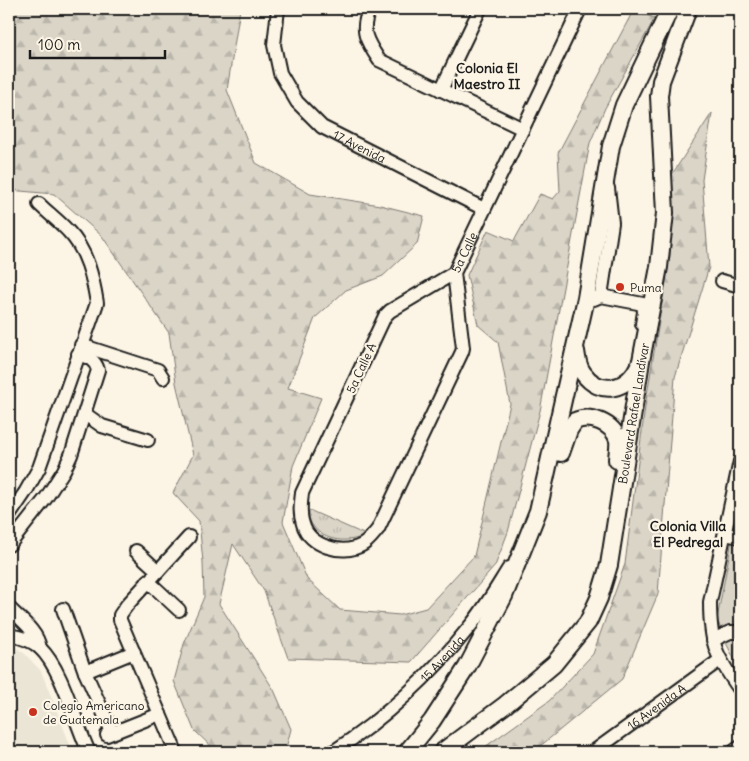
<svg xmlns="http://www.w3.org/2000/svg" width="749" height="761" font-family="Delius,sans-serif">
	<style>
		.built { fill: #ebe5d6 }
		.green { fill: #dbd5c8; stroke: #7c7872 }
		.forest { fill: url(#forest-firs); stroke: #7c7872 }
		.park { fill: url(#park-tufts); stroke: #7c7872 }
		.lines { fill: none; stroke-linecap: round; stroke-linejoin: round }
		.minor-casing { stroke: #1c1c1c; stroke-width: 16 }
		.major-casing { stroke: #1c1c1c; stroke-width: 20 }
		.minor { stroke: #fcf5e5; stroke-width: 12 }
		.major { stroke: #fcf5e5; stroke-width: 16 }
		.poi-dot { fill: #c8321e; stroke: #fcf5e5; stroke-width: 2 }
		.labels { text-anchor: middle; dominant-baseline: central; stroke-width: 4.5; stroke-linejoin: round; paint-order: stroke }
		.street-label { font-size: 12px; fill: #1c1c1c; stroke: #fcf5e5 }
		.poi-label { font-size: 12px; fill: #1c1c1c; stroke: #fcf5e5; text-anchor: start }
		.neighbourhood-label { font-size: 14px; font-weight: bold; fill: #1c1c1c; stroke: #fcf5e5 }
	</style>
	<defs>
		<pattern id="forest-firs" width="22" height="20" patternUnits="userSpaceOnUse" patternTransform="scale(1.25)"><rect width="22" height="20" fill="#dbd5c8"/><path d="M5 1l3.5 6h-7zM16 11l3.5 6h-7z" fill="#bbb6ab"/></pattern>
		<pattern id="park-tufts" width="24" height="20" patternUnits="userSpaceOnUse" patternTransform="scale(1.25)"><rect width="24" height="20" fill="#dbd5c8"/><path d="M3 7l-1-3M5 7V3M7 7l1-3M15 17l-1-3M17 17v-4M19 17l1-3" fill="none" stroke="#bbb6ab"/></pattern>
	</defs>
	<rect width="100%" height="100%" fill="#fcf5e5"/>
	<filter id="ink" filterUnits="userSpaceOnUse"><feTurbulence type="fractalNoise" baseFrequency=".02" numOctaves="2"/><feDisplacementMap in="SourceGraphic" scale="10" xChannelSelector="R" yChannelSelector="G"/><feConvolveMatrix kernelMatrix="1 2 1 2 8 2 1 2 1" color-interpolation-filters="sRGB"/></filter>
	<g filter="url(#ink)">
		<polygon class="built" points="9,643 24,653 41,671 73,752 9,752"/>
		<polygon class="green" points="740,498 740,670 725,641 717,619"/>
		<g class="forest">
			<polygon points="9,9 240,9 227,90 256,163 310,194 380,205 424,216 417,244 383,276 346,290 315,318 288,388 321,398 293,466 283,522 307,579 340,610 400,615 426,608 474,556 510,404 498,342 478,325 467,275 488,230 514,241 540,194 553,199 560,191 558,153 633,11 655,18 605,108 590,143 540,411 508,532 495,566 411,662 288,658 264,591 233,544 219,604 274,690 291,729 285,752 217,752 194,730 174,681 184,644 204,597 203,562 199,521 173,493 193,455 176,383 169,333 102,236 54,194 9,190"/>
			<polygon points="712,113 702,180 709,267 675,377 658,594 622,679 533,752 478,752 549,701 593,654 625,564 645,407 670,255 671,176"/>
		</g>
		<path class="park" d="M309 510 366 535C348 544 320 542 310 521 309 518 309 513 309 510Z"/>
		<g class="lines">
			<g class="minor-casing">
				<g id="minor">
					<path id="s1" d="M278 9 274 45 280 73 297 102 322 127 484 209"/>
					<path d="M370 9C359 30 367 42 379 60L523 129"/>
					<polyline points="441,90 480,9"/>
					<path id="s2" d="M454 273 390 311 385 316 302 493C301 503 299 513 303 524 309 546 342 556 362 545 368 542 373 535 378 529L462 352 463 348 454 273 580 9"/>
					<polyline points="722,281 740,286"/>
					<polyline points="601,296 612,223 608,188"/>
					<polyline points="594,299 601,296 643,304 644,312 642,324"/>
					<polyline points="81,345 158,370 163,378"/>
					<polyline points="85,414 102,426 148,440"/>
					<path d="M740 461 710 602C710 645 716 656 740 690"/>
					<path d="M9 516 26 491 39 468 97 303C93 278 87 250 68 231 59 221 48 213 39 204"/>
					<polyline points="725,534 740,537"/>
					<path d="M9 545 46 498 64 470 71 455 98 370C95 359 87 357 78 354"/>
					<polyline points="136,551 158,571"/>
					<polyline points="148,581 179,610"/>
					<path d="M9 608C21 620 37 631 40 648"/>
					<polyline points="63,609 85,672 134,652"/>
					<path d="M9 635C20 637 32 640 40 648 63 670 75 723 89 752"/>
					<polyline points="713,640 730,632 740,632"/>
					<polyline points="85,672 112,732"/>
					<polyline points="107,735 160,714"/>
					<polyline points="176,752 120,620 120,615 127,605 189,537"/>
					<path id="s3" d="M333 752C385 718 432 674 471 625 485 608 497 587 509 568"/>
					<path id="s4" d="M593 752 720 660"/>
					<polyline points="733,752 740,747"/>
				</g>
			</g>
			<g class="major-casing">
				<g id="major">
					<path d="M576 351C577 359 578 367 583 373 600 397 628 390 639 365"/>
					<path d="M561 453 569 430 575 421C590 414 613 423 618 440 619 446 617 454 617 460"/>
					<polyline points="407,752 432,721 467,667 504,596 538,511 586,298 611,146 624,105 670,9"/>
					<path id="s5" d="M442 752 505 705 554 664 588 622 599 598 609 565 641 361 659 267 665 213 659 96 661 81 688 9"/>
				</g>
			</g>
			<use href="#minor" class="minor"/>
			<use href="#major" class="major"/>
		</g>
	</g>
	<g class="poi-dot">
		<circle cx="620" cy="287" r="5"/>
		<circle cx="33" cy="712" r="5"/>
	</g>
	<g class="labels">
		<g class="street-label">
			<text stroke="none"><textPath href="#s1" startOffset="176">17 Avenida</textPath></text>
			<text stroke="none"><textPath href="#s2" startOffset="700">5a Calle</textPath></text>
			<text transform="translate(361 368) rotate(-65)">5a Calle A</text>
			<text stroke="none"><textPath href="#s5" startOffset="411">Boulevard Rafael Landívar</textPath></text>
			<text stroke="none"><textPath href="#s3" startOffset="144">15 Avenida</textPath></text>
			<text stroke="none"><textPath href="#s4" startOffset="78">16 Avenida A</textPath></text>
		</g>
		<g class="poi-label">
			<text x="630" y="287">Puma</text>
			<text x="43" y="705">Colegio Americano<tspan x="43" dy="14">de Guatemala</tspan></text>
		</g>
		<g class="neighbourhood-label">
			<text x="487" y="68">Colonia El<tspan x="487" dy="16">Maestro II</tspan></text>
			<text x="688" y="526">Colonia Villa<tspan x="688" dy="16">El Pedregal</tspan></text>
		</g>
	</g>
	<rect width="749" height="761" fill="none" stroke="#fcf5e5" stroke-width="30"/>
	<rect x="15" y="15" width="719" height="731" fill="none" stroke="#1c1c1c" stroke-width="2" filter="url(#ink)"/>
	<path d="M30 50v8h135v-8" fill="none" stroke="#1c1c1c" stroke-width="2.5"/>
	<text x="38" y="50" font-size="15" fill="#1c1c1c" stroke="#fcf5e5" stroke-width="4" paint-order="stroke">100 m</text>
</svg>
